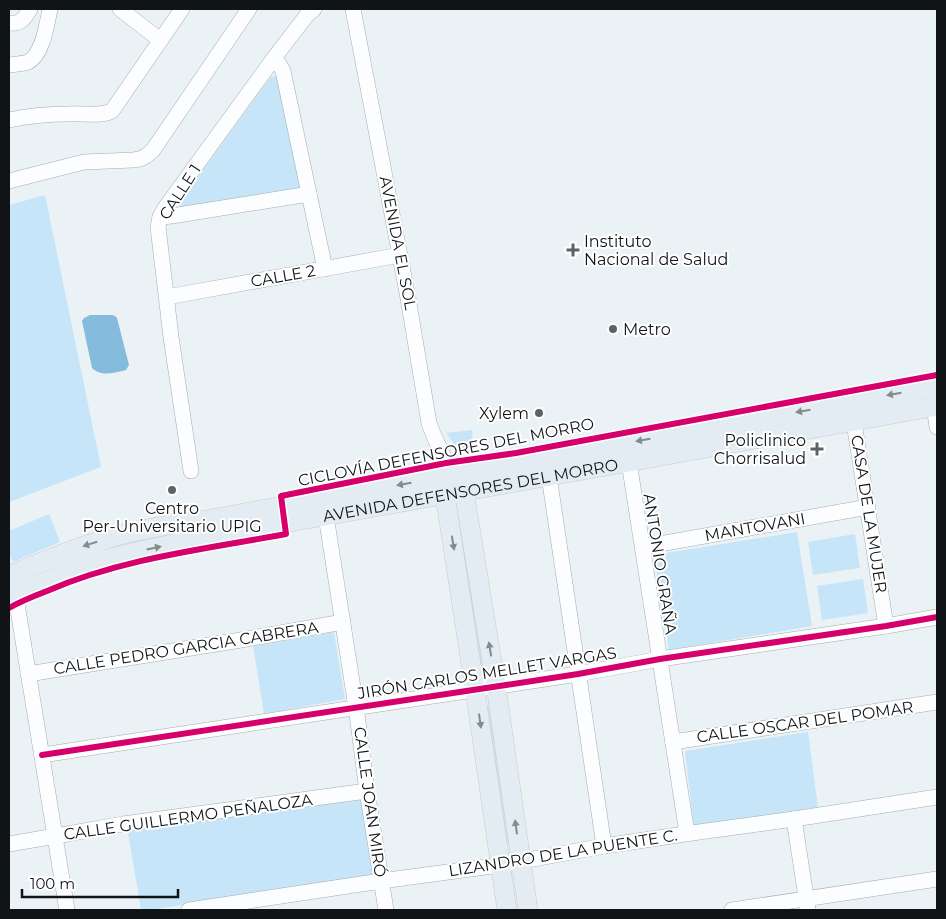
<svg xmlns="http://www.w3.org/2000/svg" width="946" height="919" font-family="Montserrat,sans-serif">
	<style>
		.green { fill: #c6e5f9 }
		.water { fill: #85bbdd }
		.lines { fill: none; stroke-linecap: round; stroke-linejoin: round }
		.minor-casing { stroke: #a6acae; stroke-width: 16 }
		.major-casing { stroke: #c8cbcd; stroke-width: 20 }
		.minor { stroke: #fcfdfe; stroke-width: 15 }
		.major { stroke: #e2ecf2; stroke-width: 19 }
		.cycleway-casing { stroke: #fff; stroke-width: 9 }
		.cycleway { stroke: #d6006c; stroke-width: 6 }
		.oneway { fill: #848b8f }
		.poi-dot { fill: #5d6265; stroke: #fff; stroke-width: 2 }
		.labels { text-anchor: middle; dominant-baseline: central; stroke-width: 4; stroke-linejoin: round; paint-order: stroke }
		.street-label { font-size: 16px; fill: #101417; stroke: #fff }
		.poi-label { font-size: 16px; fill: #101417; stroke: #fff; text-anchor: start }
	</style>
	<rect width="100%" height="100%" fill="#ebf2f6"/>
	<g class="green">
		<polygon points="277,76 302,188 180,210 179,205 182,199 271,77"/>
		<polygon points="45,195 101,467 9,502 9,205"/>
		<path d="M472 430 474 455C460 454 454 444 446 433Z"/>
		<polygon points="49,514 60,542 13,562 9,553 9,531"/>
		<polygon points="462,514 488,669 478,671 452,516"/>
		<polygon points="797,532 812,626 669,650 654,555"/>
		<polygon points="855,534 860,568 813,575 808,542"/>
		<polygon points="863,579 868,613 822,620 817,586"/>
		<polygon points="334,632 345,699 264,714 253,646"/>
		<polygon points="490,705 512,842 501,843 480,708"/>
		<polygon points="808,732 818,807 694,828 685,751"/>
		<polygon points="362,793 373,874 371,876 150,910 141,910 127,827"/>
	</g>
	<path class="water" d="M90 315H112L115 316 117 318 129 365 126 370C114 373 101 377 92 368L82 321 84 318Z"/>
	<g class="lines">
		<g class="minor-casing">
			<g id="minor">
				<polyline points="120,9 160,40"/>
				<polyline points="353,9 408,298 429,423 434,436 452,475"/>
				<path d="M9 23C20 25 25 18 30 9"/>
				<polyline points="274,58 279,64 283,71 325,269"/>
				<path d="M9 65C15 64 23 64 28 62 43 55 47 23 50 9"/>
				<path d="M9 120C28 116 48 114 68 114 82 113 100 117 112 111L182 9"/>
				<polyline points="9,181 84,162 133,160 140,159 146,156 153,150 249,9"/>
				<polyline points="160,217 172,216 309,194"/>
				<polyline points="167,297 400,255"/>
				<polyline points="934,406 937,427"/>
				<polyline points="852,410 886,626"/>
				<polyline points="629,462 687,833"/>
				<polyline points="191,471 171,337 158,227 160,217 165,208 274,58 307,15 314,9"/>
				<polyline points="549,476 604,846"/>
				<polyline points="326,516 356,707 367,791 386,910"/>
				<polyline points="643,547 868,507"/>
				<polyline points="11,584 15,592 18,610 67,910"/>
				<polyline points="28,674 241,640 343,622"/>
				<polyline points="673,742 937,702"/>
				<polyline points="42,755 506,685 578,674 660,659 886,626 937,617"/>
				<polyline points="794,819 808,910"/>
				<polyline points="9,844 56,836 123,824 367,791"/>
				<polyline points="189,910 381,881 500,865 604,846 692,833 794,819 937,797"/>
				<polyline points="732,910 937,879"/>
			</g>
		</g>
		<g class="major-casing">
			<g id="major">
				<polyline points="459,479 461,483 464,491 496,686 528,910"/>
				<polyline points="447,482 444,488 445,495 475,690 507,910"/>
				<path d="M9 576C43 561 77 547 113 537 143 528 175 524 206 520L937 387"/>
				<path id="s1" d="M9 596 93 562 136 552 210 536 629 462 937 406"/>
			</g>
		</g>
		<use href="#minor" class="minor"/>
		<use href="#major" class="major"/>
		<g class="cycleway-casing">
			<g id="cycleway">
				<path d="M9 608C21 601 34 596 47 591 123 558 206 549 286 534L281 496 446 463 516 453 937 375"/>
				<polyline points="42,755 506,685 578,674 660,659 886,626 937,617"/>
			</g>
		</g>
		<use href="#cycleway" class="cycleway"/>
	</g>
	<defs><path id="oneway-solid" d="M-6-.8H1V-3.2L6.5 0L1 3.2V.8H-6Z" transform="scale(1.25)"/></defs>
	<g class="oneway">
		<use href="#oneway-solid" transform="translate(894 394) rotate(170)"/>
		<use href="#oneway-solid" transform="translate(803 411) rotate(170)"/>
		<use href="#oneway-solid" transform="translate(643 440) rotate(170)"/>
		<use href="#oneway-solid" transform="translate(404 484) rotate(170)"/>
		<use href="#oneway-solid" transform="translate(453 543) rotate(81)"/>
		<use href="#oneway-solid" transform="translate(90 544) rotate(163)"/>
		<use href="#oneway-solid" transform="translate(154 548) rotate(-12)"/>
		<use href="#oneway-solid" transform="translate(490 649) rotate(-99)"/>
		<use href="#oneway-solid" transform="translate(480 721) rotate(82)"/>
		<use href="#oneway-solid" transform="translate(516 827) rotate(-98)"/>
	</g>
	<g class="poi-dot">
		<path d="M570.5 242.5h5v5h5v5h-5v5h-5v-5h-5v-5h5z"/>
		<circle cx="613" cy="329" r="5"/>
		<circle cx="539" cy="413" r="5"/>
		<path d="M814.5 441.5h5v5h5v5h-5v5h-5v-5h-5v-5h5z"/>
		<circle cx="172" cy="490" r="5"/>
	</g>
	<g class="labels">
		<g class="street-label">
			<text transform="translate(180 192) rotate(-57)">CALLE 1</text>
			<text transform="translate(398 243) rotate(79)">AVENIDA EL SOL</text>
			<text transform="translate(283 276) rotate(-10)">CALLE 2</text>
			<text transform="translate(446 452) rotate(-11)">CICLOVÍA DEFENSORES DEL MORRO</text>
			<text stroke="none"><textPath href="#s1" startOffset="475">AVENIDA DEFENSORES DEL MORRO</textPath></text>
			<text transform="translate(869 514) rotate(81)">CASA DE LA MUJER</text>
			<text transform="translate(755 527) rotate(-10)">MANTOVANI</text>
			<text transform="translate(660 564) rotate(81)">ANTONIO GRAÑA</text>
			<text transform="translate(186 648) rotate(-9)">CALLE PEDRO GARCIA CABRERA</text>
			<text transform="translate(487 673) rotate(-9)">JIRÓN CARLOS MELLET VARGAS</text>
			<text transform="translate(805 722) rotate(-8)">CALLE OSCAR DEL POMAR</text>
			<text transform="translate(370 802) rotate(82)">CALLE JOAN MIRÓ</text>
			<text transform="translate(188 817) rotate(-8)">CALLE GUILLERMO PEÑALOZA</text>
			<text transform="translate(563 853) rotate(-9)">LIZANDRO DE LA PUENTE C.</text>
		</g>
		<g class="poi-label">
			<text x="584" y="241">Instituto<tspan x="584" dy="18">Nacional de Salud</tspan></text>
			<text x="623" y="329">Metro</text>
			<text x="529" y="413" text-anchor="end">Xylem</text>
			<text x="806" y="440" text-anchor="end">Policlinico<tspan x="806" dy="18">Chorrisalud</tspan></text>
			<text x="172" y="508" text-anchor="middle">Centro<tspan x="172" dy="18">Per-Universitario UPIG</tspan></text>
		</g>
	</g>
	<rect width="946" height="919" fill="none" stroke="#101417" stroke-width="20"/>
	<path d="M22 889v8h156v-8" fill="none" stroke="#101417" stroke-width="2.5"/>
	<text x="30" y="889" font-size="15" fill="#101417" stroke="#ffffff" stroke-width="4" paint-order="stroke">100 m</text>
</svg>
